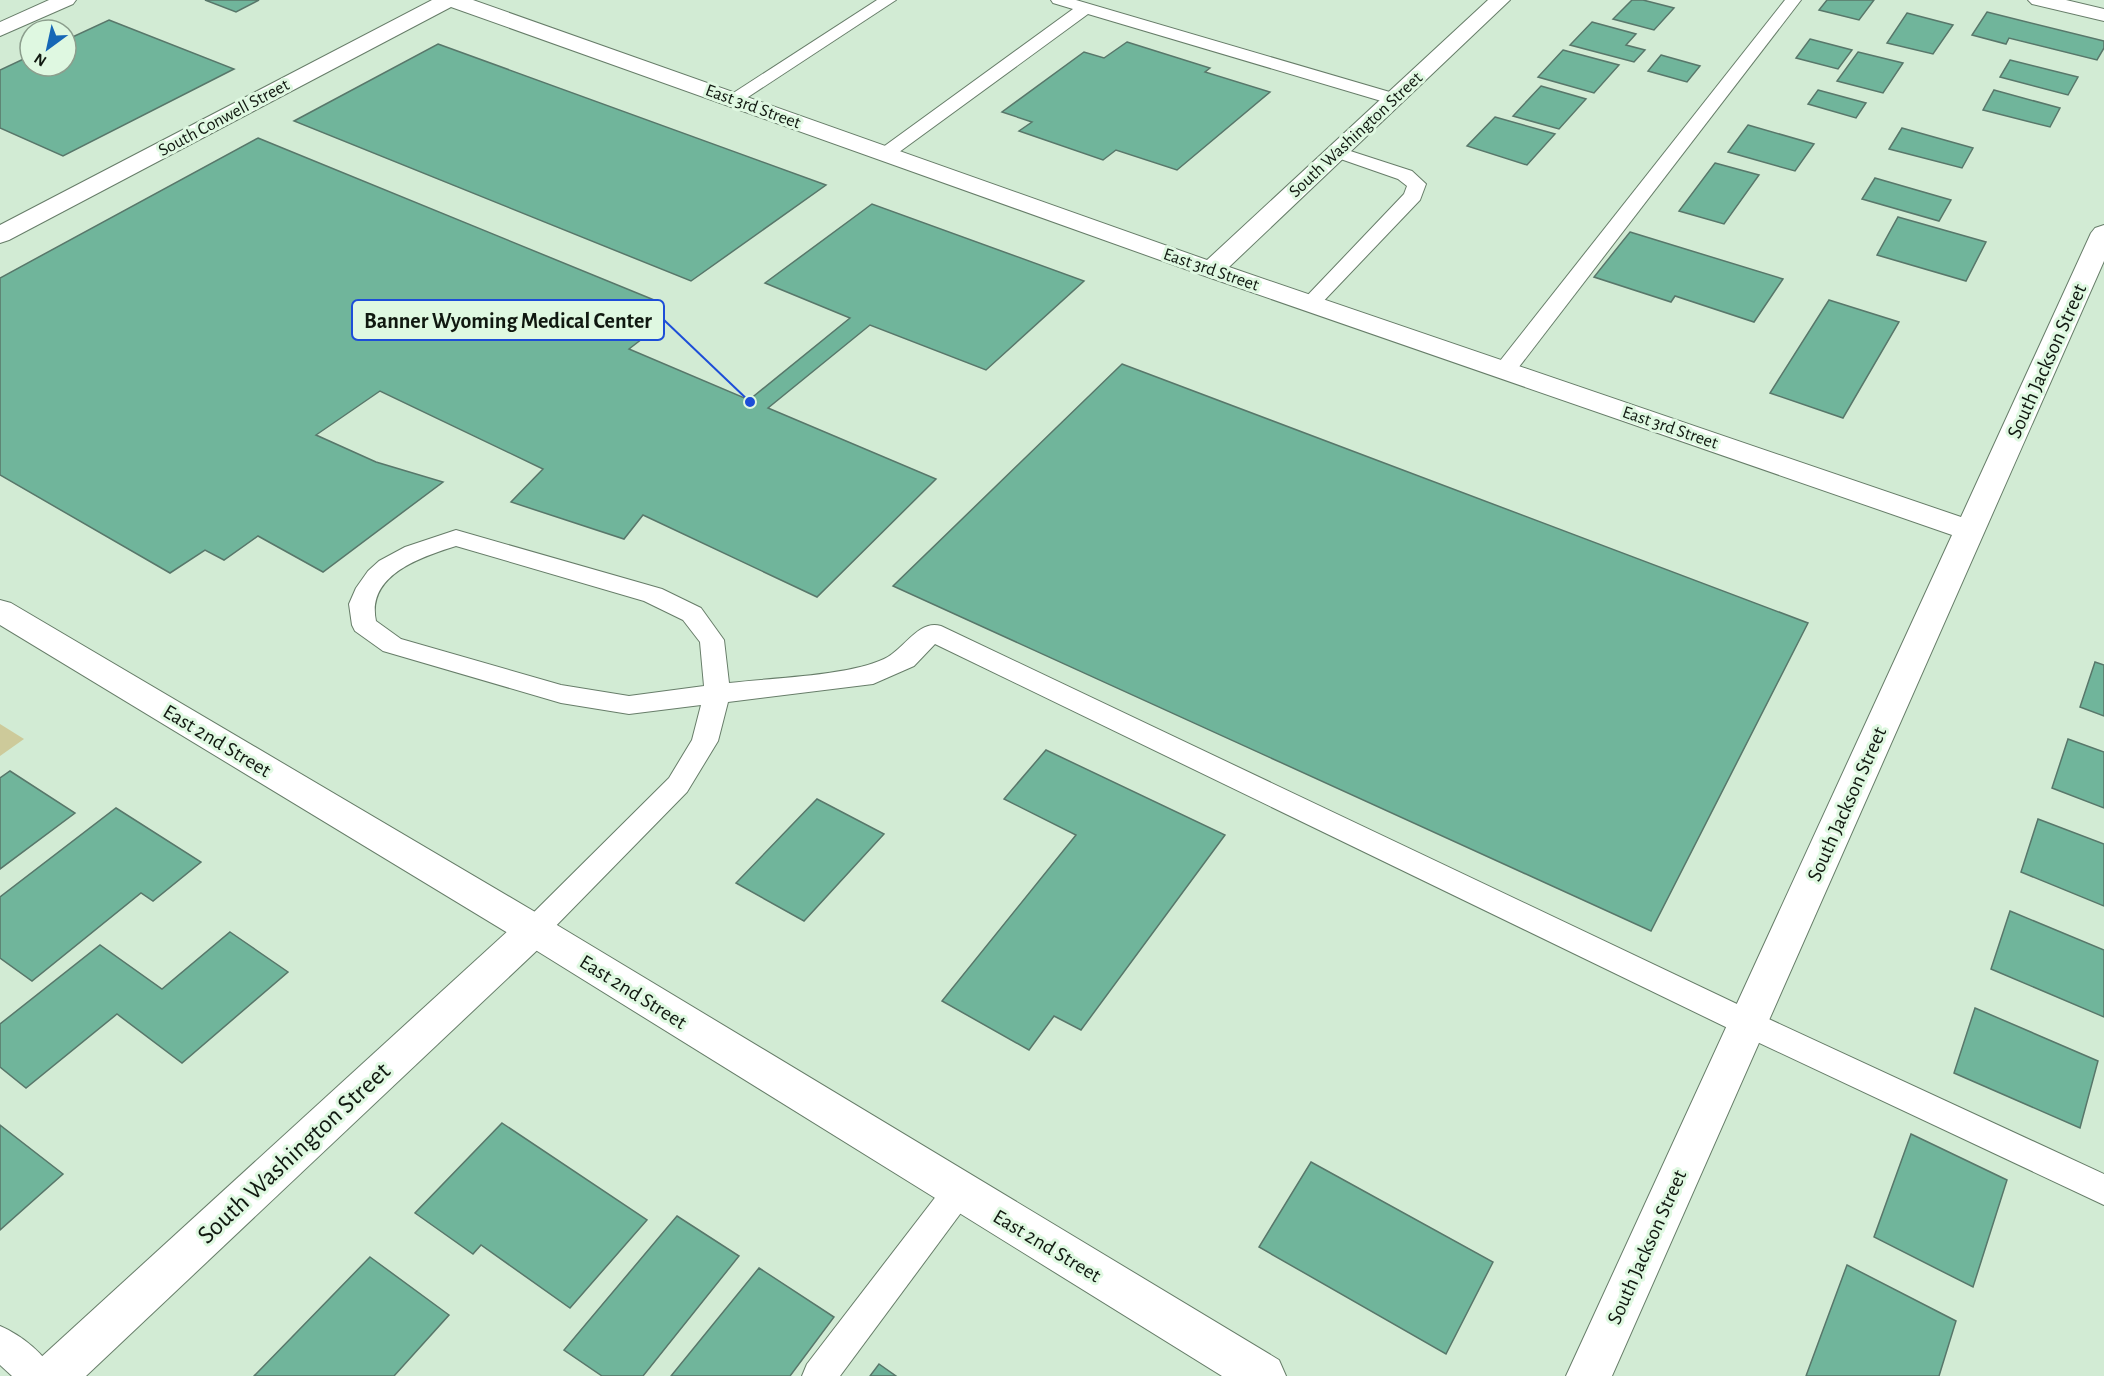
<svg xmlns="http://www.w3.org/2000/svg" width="2104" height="1376" font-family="'Alegreya Sans',sans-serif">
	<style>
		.green { fill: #cdca9a }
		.building { fill: #70b59b; stroke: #58776a; stroke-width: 1.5 }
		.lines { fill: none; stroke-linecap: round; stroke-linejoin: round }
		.service-casing { stroke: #677d69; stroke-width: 2 }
		.minor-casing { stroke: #677d69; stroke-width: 2 }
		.secondary-casing { stroke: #677d69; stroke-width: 2 }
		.service { fill: #fff; fill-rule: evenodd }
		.minor { fill: #fff; fill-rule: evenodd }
		.secondary { fill: #fff; fill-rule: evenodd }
		.labels { text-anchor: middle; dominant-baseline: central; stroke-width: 6; stroke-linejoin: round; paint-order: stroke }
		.far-street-label { font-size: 18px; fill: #101810; stroke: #dff8e1 }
		.street-label { font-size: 21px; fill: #101810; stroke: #dff8e1 }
		.near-street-label { font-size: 26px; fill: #101810; stroke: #dff8e1 }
		.leader { fill: none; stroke: #1d4ed8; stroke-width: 2 }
		.callout-dot { fill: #1d4ed8; stroke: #dff8e1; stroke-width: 2 }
		.callout { fill: #dff8e1; stroke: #1d4ed8; stroke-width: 2 }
		.callout-label { font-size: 22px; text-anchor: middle; font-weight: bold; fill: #101810 }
	</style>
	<rect width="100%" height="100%" fill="#d2ebd4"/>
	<polygon class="green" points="0,724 24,739 0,756"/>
	<g class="building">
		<polygon points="205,0 259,0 236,12"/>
		<polygon points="1632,0 1643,0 1674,8 1654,30 1613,19"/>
		<polygon points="1827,0 1874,0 1859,20 1819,10"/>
		<polygon points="1987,12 2104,41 2104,48 2097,60 2009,38 2006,44 1972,35"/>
		<polygon points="1907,13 1953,25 1933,54 1887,43"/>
		<polygon points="109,20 234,69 63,156 0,128 0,70 30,56 30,66 66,66 66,40"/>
		<polygon points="1592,22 1636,34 1626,45 1645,50 1634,62 1570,45"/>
		<polygon points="1810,39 1852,50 1838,69 1796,58"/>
		<polygon points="1127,42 1210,68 1205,72 1270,92 1177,170 1116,150 1103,160 1019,131 1032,122 1002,112 1084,52 1104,58"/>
		<polygon points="438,44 826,185 691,281 294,121"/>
		<polygon points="1563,50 1619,65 1594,93 1538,77"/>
		<polygon points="1858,52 1903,63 1883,93 1837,81"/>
		<polygon points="1661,55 1700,66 1687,82 1648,71"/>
		<polygon points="2010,60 2078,77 2068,95 2000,77"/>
		<polygon points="1541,86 1586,99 1559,129 1513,116"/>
		<polygon points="1818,90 1866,103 1856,118 1808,104"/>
		<polygon points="1994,90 2060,108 2050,127 1983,110"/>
		<polygon points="1495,117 1555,134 1527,165 1467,146"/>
		<polygon points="1748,125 1814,144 1795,171 1728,152"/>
		<polygon points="1902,128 1973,148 1962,168 1889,149"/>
		<polygon points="258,138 659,302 643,314 664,322 629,349 749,400 850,318 765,283 872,204 1084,281 986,370 870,325 768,408 936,479 817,597 643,515 624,539 511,502 543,469 380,391 316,435 376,462 443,482 323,572 258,536 224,560 205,550 170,573 0,475 0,278"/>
		<polygon points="1715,163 1759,175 1724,224 1679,211"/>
		<polygon points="1875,178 1951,200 1939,221 1862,199"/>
		<polygon points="1898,217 1986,242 1966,281 1877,255"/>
		<polygon points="1630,232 1783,279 1754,322 1675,296 1671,302 1594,277"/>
		<polygon points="1829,300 1899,322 1843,418 1770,393"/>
		<polygon points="1122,364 1808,623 1651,931 893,586"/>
		<polygon points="2095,662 2104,665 2104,716 2080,707"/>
		<polygon points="2068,739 2104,752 2104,808 2052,788"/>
		<polygon points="1046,750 1225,835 1081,1030 1054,1016 1029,1050 942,1001 1076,835 1004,799"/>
		<polygon points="10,771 75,813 0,869 0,778"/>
		<polygon points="817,799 884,834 804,921 736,883"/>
		<polygon points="116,808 201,862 153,901 141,893 32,981 0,958 0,897"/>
		<polygon points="2038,819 2104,844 2104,906 2021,872"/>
		<polygon points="2010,911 2104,950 2104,1017 1991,969"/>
		<polygon points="230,932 288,972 182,1063 117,1014 26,1088 0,1067 0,1024 100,945 162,989"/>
		<polygon points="1975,1008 2098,1061 2080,1128 1954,1073"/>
		<polygon points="502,1123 647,1220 570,1308 481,1245 473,1254 415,1213"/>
		<polygon points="0,1125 63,1174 0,1230"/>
		<polygon points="1911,1134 2007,1180 1973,1287 1874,1237"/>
		<polygon points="1311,1162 1493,1262 1446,1354 1259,1247"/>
		<polygon points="677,1216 739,1256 643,1376 602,1376 564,1350"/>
		<polygon points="370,1257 449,1315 394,1376 254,1376"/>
		<polygon points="1847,1265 1956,1321 1939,1376 1806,1376"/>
		<polygon points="759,1268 834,1317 790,1376 671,1376"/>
		<polygon points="879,1364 896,1376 870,1376"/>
	</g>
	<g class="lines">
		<g class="service-casing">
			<g id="service">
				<polygon points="877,0 896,0 739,103 727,103 724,99"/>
				<polygon points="1051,0 1076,0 1400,95 1403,99 1400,103 1388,103 1088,14 891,158 879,158 876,154 879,150 1073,9 1053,3"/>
				<polygon points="1785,0 1801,0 1512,376 1496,376 1493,371 1496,366"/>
				<polygon points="1338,147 1412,171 1426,184 1420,200 1317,308 1303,308 1300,304 1303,300 1404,194 1407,186 1398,179 1332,156 1329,152"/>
				<path d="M456 530 662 589 701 608 724 640 729 683C771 678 848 676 884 659 904 650 918 619 941 626L1758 1014 2104 1174V1205L1736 1032 935 644 914 666 873 684 728 702 718 741 687 792 544 938 534 942 524 938 520 930 524 922 669 778 692 740 701 705 629 714 561 703 383 651 355 631 352 625 349 604 356 588 368 571 379 561 405 547ZM456 546 644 601 683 620 700 642 704 686 629 696 561 685 401 639 376 621C366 575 421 557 456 546Z"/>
				<polygon points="958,1177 969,1182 974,1192 969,1202 840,1376 802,1376 807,1364 947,1182"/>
				<path d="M0 1326C21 1335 47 1355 55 1376H12L0 1365Z"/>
			</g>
		</g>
		<g class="minor-casing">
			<g id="minor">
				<polygon points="49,0 76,0 73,4 0,36 0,22"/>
				<polygon points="432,0 473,0 1207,260 1488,0 1510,0 1229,267 1961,517 2091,233 2095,228 2104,225 2104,261 1612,1376 1566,1376 1952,535 1202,275 451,7 9,240 0,243 0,225"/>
				<polygon points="2028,0 2066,0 2104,9 2104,21 2032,4"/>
				<polygon points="534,915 547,919 553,930 547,941 86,1376 32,1376 38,1360 521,919"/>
			</g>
		</g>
		<g class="secondary-casing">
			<polygon id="secondary" points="0,600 11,603 547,919 1279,1360 1286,1376 1222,1376 521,941 0,625"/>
		</g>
		<use href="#service" class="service"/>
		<use href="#minor" class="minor"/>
		<use href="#secondary" class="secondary"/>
	</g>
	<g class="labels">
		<g class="far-street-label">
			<text transform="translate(753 107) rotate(20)">East 3rd Street</text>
			<text transform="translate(224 118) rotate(-28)">South Conwell Street</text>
			<text transform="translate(1356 135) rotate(-43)">South Washington Street</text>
			<text transform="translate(1211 270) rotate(19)">East 3rd Street</text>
			<text transform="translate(1670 428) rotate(19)">East 3rd Street</text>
		</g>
		<g class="street-label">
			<text transform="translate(2047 361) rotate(-66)">South Jackson Street</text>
			<text transform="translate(217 741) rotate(31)">East 2nd Street</text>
			<text transform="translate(1847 804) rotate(-66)">South Jackson Street</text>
			<text transform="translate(633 992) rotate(32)">East 2nd Street</text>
			<text transform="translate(1047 1246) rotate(31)">East 2nd Street</text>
			<text transform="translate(1647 1247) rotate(-66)">South Jackson Street</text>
		</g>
		<g class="near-street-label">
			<text transform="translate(294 1153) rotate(-43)">South Washington Street</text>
		</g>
	</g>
	<path class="leader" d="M750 402L664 320"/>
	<circle class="callout-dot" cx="750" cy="402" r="6"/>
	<rect class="callout" x="352" y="300" width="312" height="40" rx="6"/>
	<g class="callout-label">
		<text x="508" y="328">Banner Wyoming Medical Center</text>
	</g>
	<g transform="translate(48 48) rotate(213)"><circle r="28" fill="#dff8e1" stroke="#8c9e8d" stroke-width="1.5"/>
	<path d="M0-4.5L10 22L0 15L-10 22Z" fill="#1667b6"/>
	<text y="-9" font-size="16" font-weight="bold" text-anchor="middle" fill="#101810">N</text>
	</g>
</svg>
